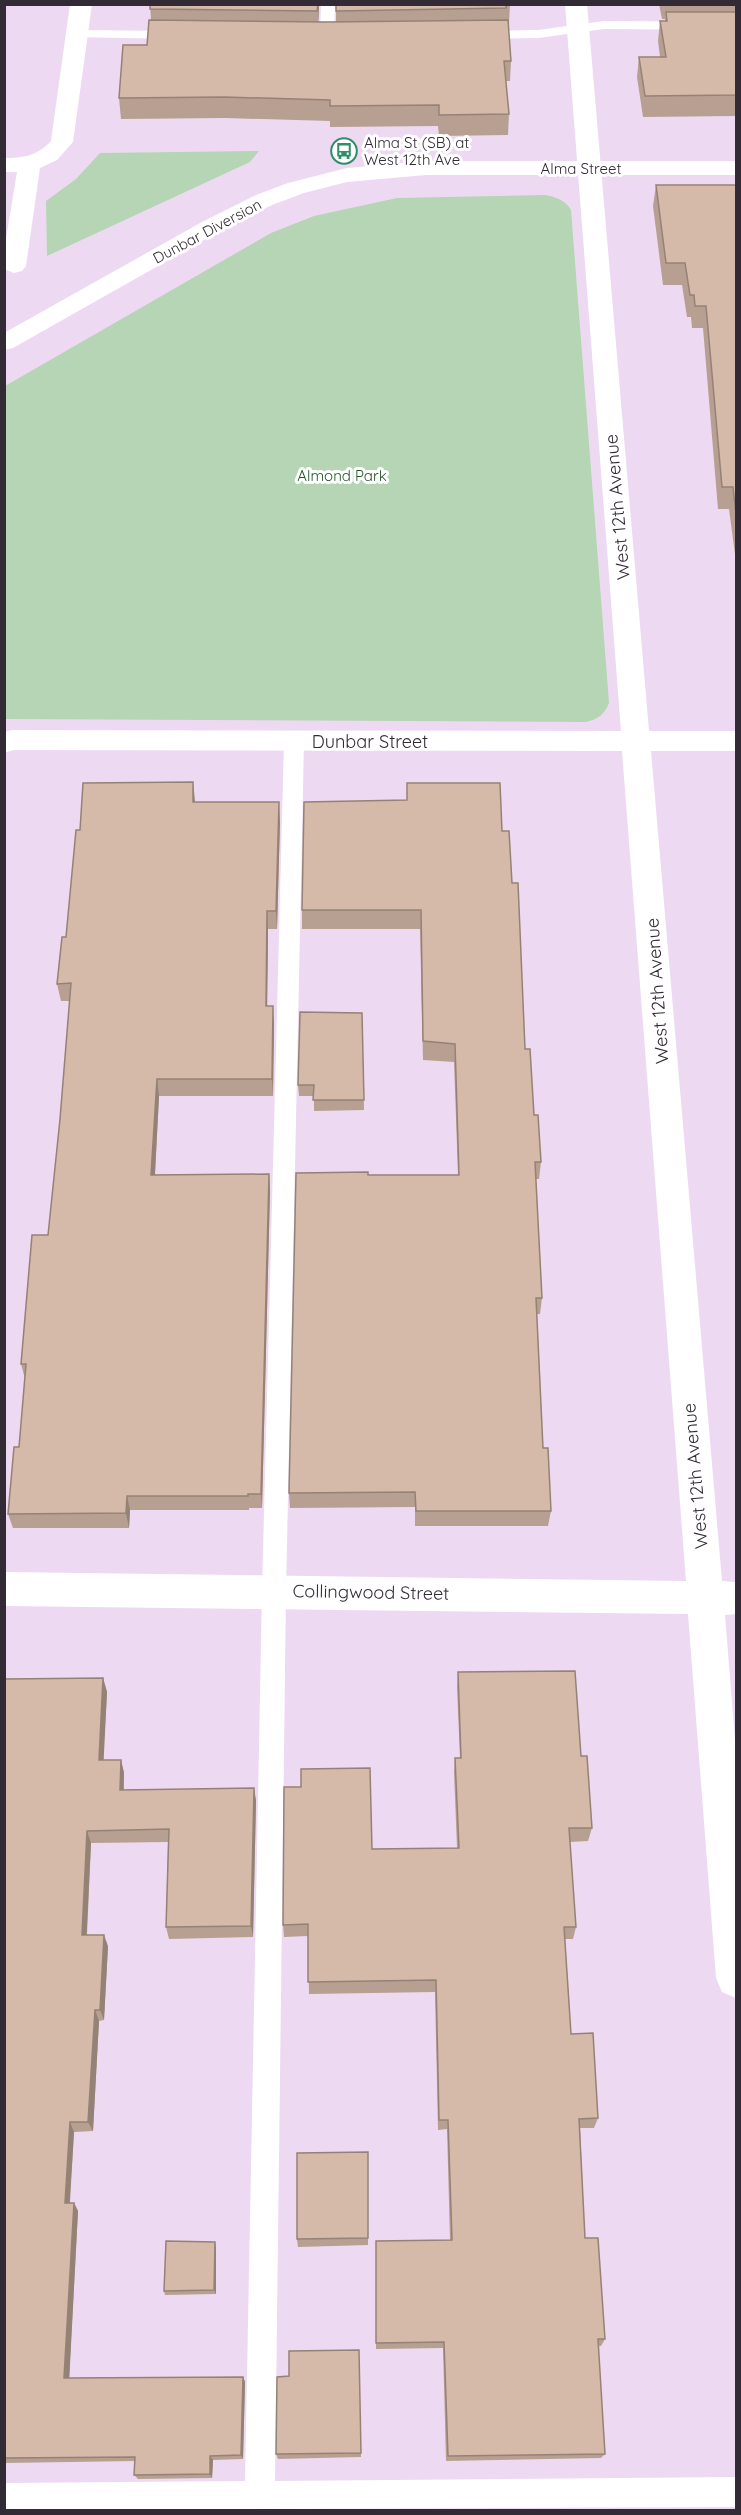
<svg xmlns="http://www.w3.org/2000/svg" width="741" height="2515" font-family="Quicksand,sans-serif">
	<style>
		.green { fill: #b5d5b4 }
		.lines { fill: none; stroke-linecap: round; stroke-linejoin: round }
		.lane { fill: #fff; fill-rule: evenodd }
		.street { fill: #fff; fill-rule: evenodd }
		.secondary { fill: #fff; fill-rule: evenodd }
		.wall { fill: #b79f91 }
		.shaded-wall { fill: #958276 }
		.building { fill: #d5b9a9; stroke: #958276; stroke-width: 1.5 }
		.labels { text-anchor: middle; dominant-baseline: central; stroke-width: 6; stroke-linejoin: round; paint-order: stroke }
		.far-poi-label { font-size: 15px; fill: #322b35; stroke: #fff; text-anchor: start }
		.far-street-label { font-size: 15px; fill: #322b35; stroke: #fff }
		.far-park-label { font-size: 15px; fill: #1f5323; stroke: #fff }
		.street-label { font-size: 18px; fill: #322b35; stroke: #fff }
	</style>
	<rect width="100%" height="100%" fill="#eddaf2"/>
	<g class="green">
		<polygon points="259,151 250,162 47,256 46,201 76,179 100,153"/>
		<path d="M545 195C556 197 565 200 571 210L609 703C604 715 598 719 586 722L5 719V386L271 233 314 216 397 198Z"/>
	</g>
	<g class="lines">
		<g class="lane">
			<polygon points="321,4 335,4 334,37 327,41 320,37"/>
			<polygon points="604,21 736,22 736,30 604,29 538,38 478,39 471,35 478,31 538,30"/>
			<polygon points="77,30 178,31 185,35 178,39 72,37 70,34"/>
			<polygon points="294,734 301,736 304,741 286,1590 275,2481 736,2477 736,2507 4,2510 4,2483 245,2481 262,1590 284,741 287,736"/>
		</g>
		<g class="street">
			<path d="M70 4H92L73 142 57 160 40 168 26 266 22 271 14 273 4 269V251L17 172H4V158C24 158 37 156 51 141Z"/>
			<polygon points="565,4 587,4 649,731 736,731 736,751 651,751 722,1581 736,1582 736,1614 725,1615 736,1752 736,1998 722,1992 716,1978 688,1614 4,1606 4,1572 686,1581 622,751 14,750 4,753 4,732 12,730 621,731"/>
		</g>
		<polygon class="secondary" points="426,161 736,161 736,175 426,175 347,182 304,193 272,205 218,232 13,348 4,350 4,333 202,222 256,195 288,183 347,168"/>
	</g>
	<g class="wall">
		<polygon points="150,4 319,4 318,22 336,22 336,11 510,4 509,24 508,24 511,61 510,81 506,81 509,114 508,135 439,136 438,126 330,127 330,121 225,118 121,119 119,98 147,45 151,20"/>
		<polygon points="659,4 736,4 736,116 643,117 637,77 639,57 660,57 658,41 660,21 665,21 665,19 662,19"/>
		<polygon points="656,185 736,185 736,562 729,509 718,509 703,328 692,328 691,317 687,317 682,285 663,285 653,206"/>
		<polygon points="407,783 502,831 512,883 525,1049 541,1162 539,1179 536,1179 542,1298 540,1314 537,1314 543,1448 551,1511 548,1526 415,1526 415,1507 290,1508 289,1493 368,1175 458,1175 454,1062 423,1060 420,929 302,929 302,910 407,800"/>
		<polygon points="195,802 280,821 277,929 268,929 267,1006 274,1023 273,1096 159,1096 155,1175 269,1174 270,1191 262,1508 249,1508 249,1510 130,1510 129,1528 13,1528 8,1514 19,1447 25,1379 21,1364 48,1235 60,1119 70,1001 61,1001 57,984 66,937 80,830"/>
		<polygon points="362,1013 364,1110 314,1111 314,1096 299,1096 298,1085"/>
		<polygon points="458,1672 581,1756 592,1828 588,1841 570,1842 576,1927 573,1939 565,1939 571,2034 598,2118 594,2128 580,2128 585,2238 605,2339 601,2346 598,2346 605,2454 601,2458 446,2461 443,2348 376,2349 376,2241 450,2240 447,2129 438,2130 435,1992 309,1994 308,1936 284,1937 283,1925 372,1849 457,1848 454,1772 455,1758 460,1758 457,1687"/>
		<polygon points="103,1678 107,1692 103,1760 121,1760 124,1773 124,1790 254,1788 256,1801 253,1937 169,1939 166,1927 168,1842 91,1843 87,1935 108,1946 104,2020 99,2021 93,2131 74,2132 70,2203 74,2203 78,2211 69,2378 243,2377 245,2382 243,2459 213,2460 212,2478 138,2479 134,2475 135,2461 4,2463 4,1679"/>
		<polygon points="368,2152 368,2245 298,2247 297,2239"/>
		<polygon points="216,2247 216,2294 165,2295 164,2291"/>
		<polygon points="359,2350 361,2457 278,2459 276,2454 289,2376"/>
	</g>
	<g class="shaded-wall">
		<polygon points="318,4 319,4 318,31"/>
		<polygon points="193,782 195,801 194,821 193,802"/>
		<polygon points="279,802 280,821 277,929 276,911"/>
		<polygon points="267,911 268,929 267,1023 266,1006"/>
		<polygon points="273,1006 274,1023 273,1096 272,1079"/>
		<polygon points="157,1079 159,1096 154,1191 151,1175"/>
		<polygon points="269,1174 270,1191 262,1508 261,1494"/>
		<polygon points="127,1496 130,1510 129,1528 126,1513"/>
		<polygon points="103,1678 107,1692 103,1773 99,1760"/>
		<polygon points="121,1760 124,1773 123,1803 120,1790"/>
		<polygon points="254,1788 256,1801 253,1937 251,1926"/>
		<polygon points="87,1831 91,1843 86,1946 82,1935"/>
		<polygon points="104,1935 108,1946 104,2020 100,2010"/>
		<polygon points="95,2010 99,2021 93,2131 88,2122"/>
		<polygon points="70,2122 74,2132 69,2211 65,2203"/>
		<polygon points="74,2203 78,2211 69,2384 64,2378"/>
		<polygon points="215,2242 216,2247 216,2294 214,2290"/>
		<polygon points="243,2377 245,2382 243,2459 241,2455"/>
		<polygon points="210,2456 213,2460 212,2478 210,2474"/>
	</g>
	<g class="building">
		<polygon points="150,4 318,4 317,11 150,9"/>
		<polygon points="336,4 510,4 510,5 506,5 506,8 336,11"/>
		<polygon points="666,12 736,12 736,95 645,96 639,57 666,57 660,21 667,21"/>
		<polygon points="149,20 327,22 508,20 511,61 504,61 509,114 439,115 439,105 330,106 330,100 224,97 119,98 123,45 147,45"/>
		<polygon points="656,185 736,185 736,514 733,487 722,487 706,306 695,306 694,295 690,295 685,263 666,263"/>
		<polygon points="193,782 193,802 279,802 276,911 267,911 266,1006 273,1006 272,1079 157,1079 151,1175 269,1174 261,1494 248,1494 248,1496 127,1496 126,1513 8,1514 14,1447 19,1447 26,1364 21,1364 32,1235 48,1235 60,1119 71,983 57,984 62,937 66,937 76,830 80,830 83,783"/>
		<polygon points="407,783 500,783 502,831 509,831 512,883 518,883 525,1049 530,1049 534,1115 538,1115 541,1162 535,1162 542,1298 536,1298 543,1448 548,1448 551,1511 416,1511 415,1492 289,1493 296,1173 368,1172 368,1175 459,1175 455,1044 423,1041 421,910 302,910 304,802 407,800"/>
		<polygon points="300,1012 362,1013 364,1100 313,1100 314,1085 298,1085"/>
		<polygon points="575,1671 581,1756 587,1756 592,1828 569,1828 576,1927 564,1927 571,2034 593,2033 598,2118 579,2119 585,2238 598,2238 605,2339 598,2339 605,2454 448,2456 444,2342 376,2343 376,2241 452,2240 448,2120 439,2120 436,1980 308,1982 308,1924 283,1925 284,1787 301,1787 301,1769 370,1768 372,1849 459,1848 455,1758 461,1758 458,1672"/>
		<polygon points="103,1678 99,1760 121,1760 120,1790 254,1788 251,1926 166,1927 169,1829 87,1831 82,1935 104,1935 100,2010 95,2010 88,2122 70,2122 65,2203 74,2203 64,2378 243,2377 241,2455 210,2456 210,2474 134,2475 135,2457 4,2458 4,1679"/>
		<polygon points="368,2152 368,2238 297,2239 297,2153"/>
		<polygon points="166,2241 215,2242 214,2290 164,2291"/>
		<polygon points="359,2350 361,2453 276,2454 277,2377 289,2376 289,2351"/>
	</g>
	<defs>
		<g id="bus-ring" transform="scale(1.35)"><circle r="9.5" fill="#fff" stroke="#2e8e67" stroke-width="1.5"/><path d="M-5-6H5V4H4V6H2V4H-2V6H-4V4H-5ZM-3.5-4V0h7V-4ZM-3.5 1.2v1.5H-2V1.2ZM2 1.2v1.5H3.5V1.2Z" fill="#2e8e67"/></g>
	</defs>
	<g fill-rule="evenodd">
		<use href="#bus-ring" x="344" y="151"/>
	</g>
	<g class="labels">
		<g class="far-poi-label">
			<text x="364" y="142">Alma St (SB) at<tspan x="364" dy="17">West 12th Ave</tspan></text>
		</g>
		<g class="far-street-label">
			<text x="581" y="168">Alma Street</text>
			<text transform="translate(207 231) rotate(-28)">Dunbar Diversion</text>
		</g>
		<g class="far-park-label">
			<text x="342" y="475">Almond Park</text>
		</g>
		<g class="street-label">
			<text transform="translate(617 507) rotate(-95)">West 12th Avenue</text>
			<text x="370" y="741">Dunbar Street</text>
			<text transform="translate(657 991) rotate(-94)">West 12th Avenue</text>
			<text transform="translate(695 1476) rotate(-95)">West 12th Avenue</text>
			<text transform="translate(371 1592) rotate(1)">Collingwood Street</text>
		</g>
	</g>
	<rect width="741" height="2515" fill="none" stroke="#322b35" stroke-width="12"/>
</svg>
